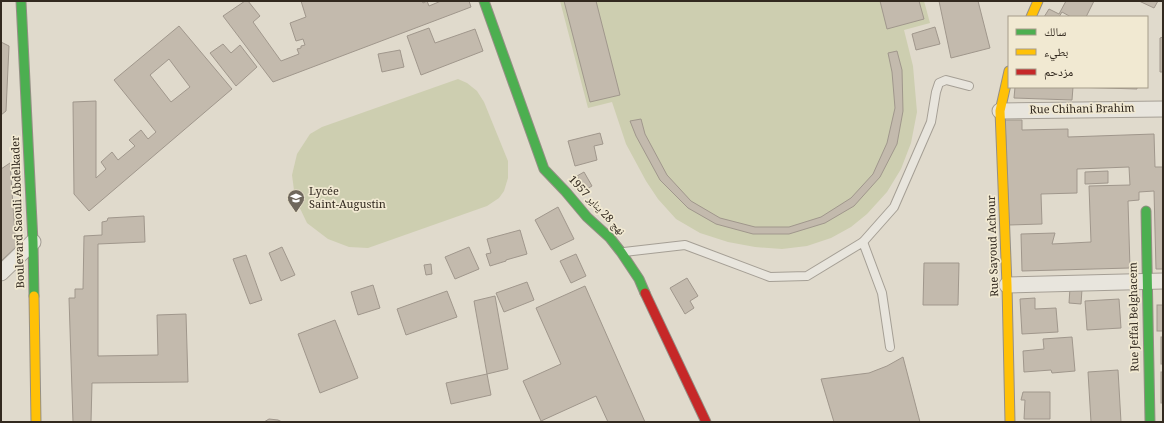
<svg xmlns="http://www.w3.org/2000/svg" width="1164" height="423" font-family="Georgia,'Noto Naskh Arabic',serif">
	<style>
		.pitch { fill: #cdceb0 }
		.building { fill: #c3baad; stroke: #a0978c; fill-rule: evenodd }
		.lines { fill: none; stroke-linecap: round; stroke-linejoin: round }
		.lane-casing { stroke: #a59f95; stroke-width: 10 }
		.street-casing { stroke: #a59f95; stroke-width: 17 }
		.fast-casing { stroke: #958f85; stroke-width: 11 }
		.slow-casing { stroke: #958f85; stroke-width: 11 }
		.jam-casing { stroke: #958f85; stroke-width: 11 }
		.lane { stroke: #e8e5dd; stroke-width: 8 }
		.street { stroke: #e8e5dd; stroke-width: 15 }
		.fast { stroke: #4caf50; stroke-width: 9 }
		.slow { stroke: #ffc107; stroke-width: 9 }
		.jam { stroke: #c62828; stroke-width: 9 }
		.labels { text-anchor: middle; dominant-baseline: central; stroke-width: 3.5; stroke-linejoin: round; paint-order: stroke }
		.street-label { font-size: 11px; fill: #32291f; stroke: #f1e9d2 }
		.poi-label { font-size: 11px; fill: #32291f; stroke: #f1e9d2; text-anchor: start }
	</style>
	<rect width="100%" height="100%" fill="#e0dacc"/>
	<g class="pitch">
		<polygon points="560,1 924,1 930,23 904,30 913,66 917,112 911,143 901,169 887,192 867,214 851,227 831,238 807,246 782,249 755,247 728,242 700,233 676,219 658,199 646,181 626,144 612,102 588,108"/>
		<polygon points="458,79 467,83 477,91 484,102 508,161 508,178 504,191 499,198 487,206 368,248 349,247 328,239 307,223 295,198 292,175 297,154 310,134 322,127"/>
	</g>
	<g class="building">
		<polygon points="245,1 248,1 260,16 253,22 281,61 299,54 297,49 301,48 301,46 305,45 303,39 296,41 290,23 306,17 301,1 422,1 423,3 427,1 429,6 441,1 469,1 471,7 273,82 223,16"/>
		<polygon points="564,1 596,1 620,95 590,102"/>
		<polygon points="880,1 919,1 924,19 887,29"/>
		<polygon points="939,1 978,1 990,48 951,58"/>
		<polygon points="1066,1 1094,1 1086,17 1071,17 1062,12 1059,17 1044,17 1049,9 1059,14"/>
		<polygon points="1139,1 1158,1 1154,8"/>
		<path d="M179 26 232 89 89 211 74 194 73 102 96 101V178L106 169 101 162 112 152 118 160 135 146 129 140 141 130 148 139 156 132 114 80ZM169 59 190 87 171 102 150 75Z"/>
		<polygon points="935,27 940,44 916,50 912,34"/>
		<polygon points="429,28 435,43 475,29 483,51 421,75 407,36"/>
		<polygon points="1163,37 1163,72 1160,72 1160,38"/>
		<polygon points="1,42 9,46 6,111 1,115"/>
		<polygon points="223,44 231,53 240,45 257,67 236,86 210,53"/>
		<polygon points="400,50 404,67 382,72 378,54"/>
		<polygon points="897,51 902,70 903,111 897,144 880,177 854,206 825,223 789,234 753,234 716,224 688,208 660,180 636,136 630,121 641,119 645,134 667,175 691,201 720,218 755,227 789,227 821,217 851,198 873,174 887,143 895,108 892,72 888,53"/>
		<polygon points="1015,87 1137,87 1137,89 1073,87 1072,100 1014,98"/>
		<polygon points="1005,120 1022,120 1022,130 1068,129 1068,137 1154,134 1155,167 1163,167 1163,269 1156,269 1154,191 1139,192 1139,200 1128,201 1130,268 1022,271 1021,234 1055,233 1052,244 1091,242 1089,186 1130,185 1129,167 1077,169 1077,193 1041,194 1042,224 1009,225"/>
		<polygon points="600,133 603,144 594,146 597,160 575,166 568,141"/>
		<polygon points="10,163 16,247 1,261 1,169"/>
		<polygon points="1108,171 1108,183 1085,184 1085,172"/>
		<polygon points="584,172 592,186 585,190 577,176"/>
		<polygon points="558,207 574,239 551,250 535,220"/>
		<polygon points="144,216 145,242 98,244 98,356 158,355 157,315 186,314 188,382 92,383 91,422 73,422 69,298 75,298 75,289 83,289 84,236 102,235 102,222 107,221 108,218"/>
		<polygon points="520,230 527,254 506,260 506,261 490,266 486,254 491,253 487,239"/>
		<polygon points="282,247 295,275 281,281 269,253"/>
		<polygon points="469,247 479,269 455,279 445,257"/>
		<polygon points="576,254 586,276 571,283 560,261"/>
		<polygon points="246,255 262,300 250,304 233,259"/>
		<polygon points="924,263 959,263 958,305 923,305"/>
		<polygon points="431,264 432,274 426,275 424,265"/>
		<polygon points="687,278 698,296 690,301 694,308 685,314 670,288"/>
		<polygon points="527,282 534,300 504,312 496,293"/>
		<polygon points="373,285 380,308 358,315 351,292"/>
		<polygon points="585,286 645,422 608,422 596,396 541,421 523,381 561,364 536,308"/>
		<polygon points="1070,288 1082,289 1081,304 1069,303"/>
		<polygon points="447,291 457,317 406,335 397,309"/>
		<polygon points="495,296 508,369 487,374 474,301"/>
		<polygon points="1035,298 1035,309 1056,308 1058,332 1022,334 1020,299"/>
		<polygon points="1119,299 1121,328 1087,330 1085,301"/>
		<rect x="1157" y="305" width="6" height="26"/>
		<polygon points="335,320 358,378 320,393 298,334"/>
		<polygon points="1072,337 1075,371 1052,373 1051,370 1024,372 1023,351 1044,349 1043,339"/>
		<rect x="1161" y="337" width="2" height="27"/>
		<polygon points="903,357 920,422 834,422 821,379 869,373 887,366"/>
		<polygon points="1118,370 1121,422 1091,422 1088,372"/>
		<rect x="1161" y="372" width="2" height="31"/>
		<polygon points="487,374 491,395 451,404 446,383"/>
		<polygon points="1023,392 1050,392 1050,419 1024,419 1025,400 1021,400"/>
		<polygon points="269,419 278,420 282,422 264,422"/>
	</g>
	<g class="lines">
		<g class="lane-casing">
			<g id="lane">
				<polyline points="863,242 894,207 931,122 936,92 939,83 946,80 969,86"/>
				<polyline points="624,252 685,245 770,277 807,276 863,242 882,293 890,347"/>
			</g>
		</g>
		<g class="street-casing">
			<g id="street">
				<polyline points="1000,111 1163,109"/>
				<polyline points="1,273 33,242"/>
				<polyline points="1007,285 1163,281"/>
			</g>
		</g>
		<g class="fast-casing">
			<g id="fast">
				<polyline points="21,1 33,242 34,296"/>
				<polyline points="484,1 544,169 566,192 587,217 610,238 621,252 639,279 645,293"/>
				<polyline points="1146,211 1150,422"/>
			</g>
		</g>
		<g class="slow-casing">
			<g id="slow">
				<polyline points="1031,17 1038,1"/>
				<polyline points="1009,71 1000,111 1007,285 1010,422"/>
				<polyline points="34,296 36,422"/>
			</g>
		</g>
		<g class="jam-casing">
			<polyline id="jam" points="645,293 706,422"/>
		</g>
		<use href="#lane" class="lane"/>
		<use href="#street" class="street"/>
		<use href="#fast" class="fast"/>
		<use href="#slow" class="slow"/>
		<use href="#jam" class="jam"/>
	</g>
	<defs>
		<g id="school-pin" transform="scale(0.9)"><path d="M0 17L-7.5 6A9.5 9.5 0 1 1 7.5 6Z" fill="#6f675c" stroke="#f1e9d2"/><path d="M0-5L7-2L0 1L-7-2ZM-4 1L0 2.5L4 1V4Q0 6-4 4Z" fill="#fff"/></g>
	</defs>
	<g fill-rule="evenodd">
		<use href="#school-pin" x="296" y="198"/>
	</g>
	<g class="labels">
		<g class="street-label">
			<text transform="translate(1082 110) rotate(-1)">Rue Chihani Brahim</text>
			<text transform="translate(596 206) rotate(47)">نهج 28 يناير 1957</text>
			<text transform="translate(19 212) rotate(-92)">Boulevard Saouli Abdelkader</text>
			<text transform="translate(994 246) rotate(-92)">Rue Sayoud Achour</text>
			<text transform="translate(1135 317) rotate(-91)">Rue Jeffal Belghacem</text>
		</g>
		<g class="poi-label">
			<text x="309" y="192">Lycée<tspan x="309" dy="13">Saint-Augustin</tspan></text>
		</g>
	</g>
	<rect width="1164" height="423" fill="none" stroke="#32291f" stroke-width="4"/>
	<rect x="1008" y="16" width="140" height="72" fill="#f1e9d2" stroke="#a59c8a"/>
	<rect x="1016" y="29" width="20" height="6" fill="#4caf50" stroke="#a59c8a"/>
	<text x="1044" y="36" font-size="12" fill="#32291f">سالك</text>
	<rect x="1016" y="49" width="20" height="6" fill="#ffc107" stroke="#a59c8a"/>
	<text x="1044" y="56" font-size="12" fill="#32291f">بطيء</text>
	<rect x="1016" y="69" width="20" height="6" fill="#c62828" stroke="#a59c8a"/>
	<text x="1044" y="76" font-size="12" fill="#32291f">مزدحم</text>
</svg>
